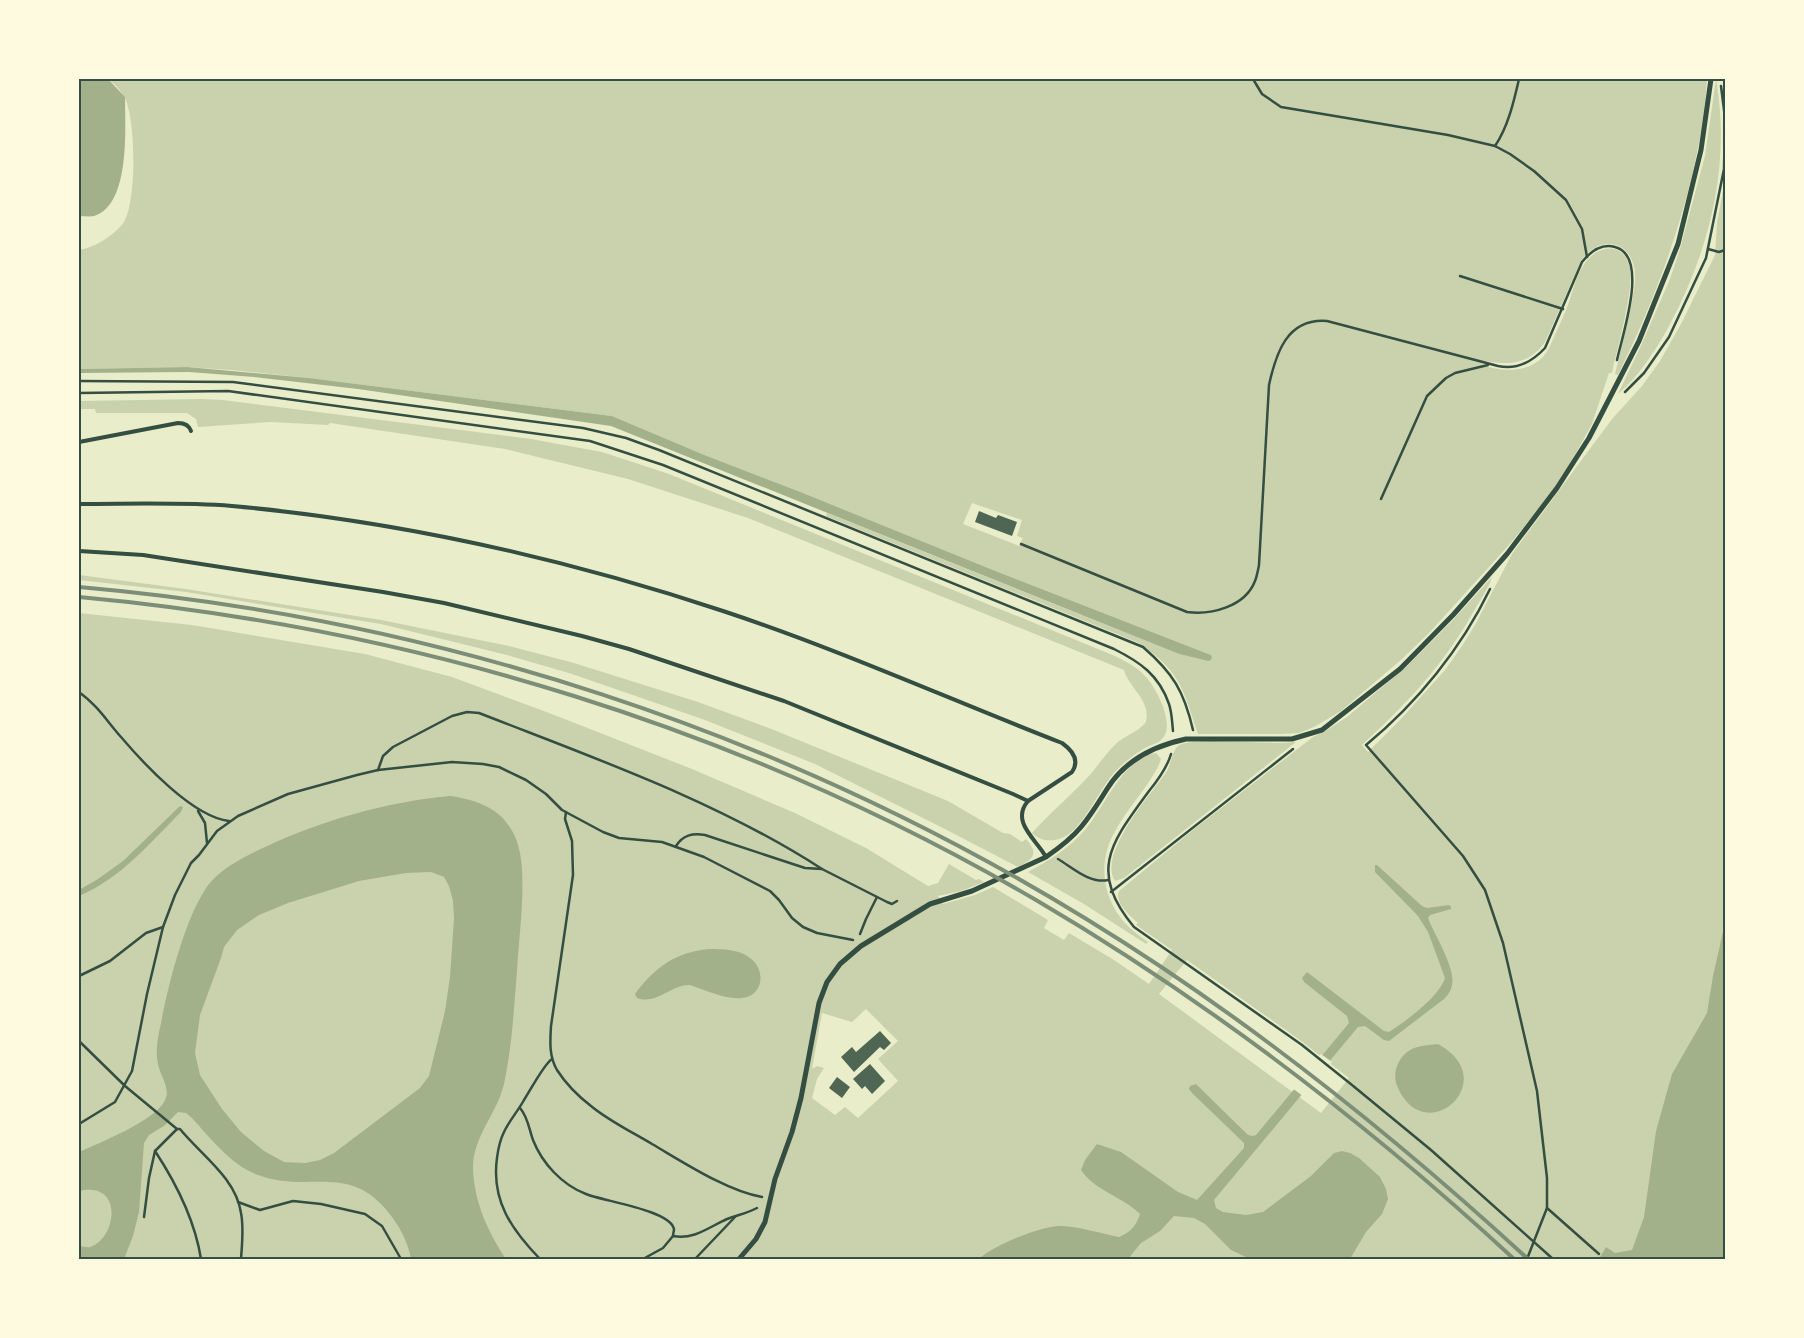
<svg xmlns="http://www.w3.org/2000/svg" width="1804" height="1338" font-family="Raleway,sans-serif">
	<style>
		.green { fill: #cad2ad; fill-rule: evenodd }
		.water { fill: #a3b18a; fill-rule: evenodd }
		.pier { fill: #e9edc9 }
		.building { fill: #4f6655 }
		.lines { fill: none; stroke-linecap: round; stroke-linejoin: round }
		.path { stroke: #344e41; stroke-width: 2.5 }
		.service { stroke: #344e41; stroke-width: 4 }
		.minor { stroke: #344e41; stroke-width: 5 }
		.rail { stroke: #7c8e77; stroke-width: 4 }
		.neatline { fill: none; stroke: #344e41; stroke-width: 2 }
	</style>
	<rect width="100%" height="100%" fill="#e9edc9"/>
	<g class="green">
		<path d="M108 79H1707C1702 158 1676 243 1645 316 1637 336 1627 355 1618 375L1615 374C1621 350 1627 326 1632 302 1633 293 1636 284 1635 275 1635 261 1627 246 1611 244 1599 243 1589 250 1582 259L1545 342C1531 363 1509 366 1486 361L1482 365C1502 372 1527 373 1543 357 1548 351 1551 344 1554 337 1559 325 1565 314 1569 302 1573 290 1576 277 1583 266 1593 248 1620 239 1629 264 1636 284 1617 349 1612 373H1609L1592 424 1558 486 1508 546 1430 632 1402 659 1341 711 1314 727 1299 733 1280 734H1198C1183 689 1181 672 1139 643L826 516 827 513 1179 654 1208 661 1212 657 1211 655 998 572 798 491 702 454 612 416 309 378 231 370 187 367 79 369V250C94 248 115 235 124 222 137 200 136 118 124 96 120 90 114 83 108 79ZM972 503 1022 520 1017 536 1023 538 1019 546 963 524Z"/>
		<path d="M1716 79C1731 164 1710 249 1670 324 1658 347 1638 378 1618 394L1640 348 1670 279 1680 249 1705 156Z"/>
		<path d="M1725 180V1259H79V613L192 625 365 654 452 677 557 716 692 769 795 813 866 848 928 886 938 883 949 864 976 880 979 879 984 882 961 891 938 896 943 904 975 895 993 887 1048 920 1044 928 1064 940 1069 933 1114 960 1149 984 1172 950 1136 925 1138 923C1130 916 1114 902 1119 891L1193 830 1313 737 1324 732 1347 717 1407 666 1453 620 1492 577C1489 588 1480 600 1474 611 1443 666 1408 702 1362 745L1368 752 1401 719 1445 670 1462 646 1475 625 1512 554 1612 419 1642 386 1660 361 1681 324 1715 255 1717 223ZM1187 960 1297 1038 1349 1078 1321 1113 1159 994ZM866 1009 898 1041 878 1059 898 1081 858 1118 845 1107 835 1115 812 1098 817 1079 824 1068 817 1066 812 1069 822 1013 852 1022Z"/>
		<path d="M202 399 223 400 531 439 602 452 669 474 1115 656C1127 662 1137 667 1146 677 1157 689 1176 726 1162 739 1159 743 1153 744 1149 746 1135 753 1123 763 1113 774 1099 790 1083 828 1064 837 1053 842 1041 842 1032 833 1049 814 1068 798 1086 779 1097 768 1104 755 1116 744 1122 737 1144 729 1146 721 1151 700 1128 687 1124 670L748 518 628 479 505 449 330 423 328 425 270 422 198 427 196 419 187 413H96L95 409H79V422V401Z"/>
		<path d="M79 575 186 589 381 620 509 646 574 663 698 702 774 730 948 801 1003 833 1010 834 1022 842 1026 839C1040 854 1032 860 1018 867L941 827 815 764 705 720 572 674 507 655 381 624 186 592 79 580Z"/>
		<path d="M1208 741 1280 743 1296 742 1124 878 1115 881C1097 854 1152 793 1167 771 1171 764 1172 751 1178 746 1184 741 1201 742 1208 741Z"/>
		<path d="M1156 753 1161 759 1158 767C1145 791 1125 811 1113 835 1098 864 1103 898 1124 922 1131 930 1140 936 1148 942L1146 944 1084 904 1028 872C1048 861 1068 849 1084 831 1104 809 1123 757 1156 753Z"/>
	</g>
	<g class="water">
		<path d="M79 79H108L125 97C125 126 131 205 94 216 90 217 84 216 79 216Z"/>
		<polygon points="187,367 309,378 612,416 702,454 798,491 998,572 1211,655 1212,657 1211,660 1208,661 1179,654 611,426 358,389 254,377 189,372 79,373 79,369"/>
		<path d="M450 796C472 799 496 806 509 826 518 838 521 854 522 869 524 902 519 937 517 971 514 1008 512 1047 504 1084 497 1114 473 1136 473 1168 474 1202 488 1232 506 1259H411C408 1242 399 1225 388 1212 348 1162 308 1194 258 1175 231 1165 211 1139 192 1118L186 1113 178 1112 164 1126 149 1135 144 1143 139 1212 133 1236 124 1259H79V1246C82 1246 87 1248 90 1247 117 1239 124 1180 79 1191V1152C99 1143 157 1120 165 1100 171 1088 160 1076 158 1064 155 1051 158 1036 161 1023 168 985 186 914 209 884 223 867 246 856 265 847 323 820 386 802 450 796ZM431 872 444 877 449 886 453 901 454 918 450 977 445 1011 429 1076 420 1088 334 1153 320 1160 305 1163 284 1162 264 1151 241 1132 222 1109 200 1075 195 1053 200 1015 221 958 224 947 237 930 259 915 288 903 359 881 406 873Z"/>
		<path d="M180 806 183 807 181 812C150 843 120 879 79 896V890L98 879 123 861Z"/>
		<path d="M1375 865H1377L1422 906 1427 908 1449 905 1451 907V909L1430 915 1428 918C1434 934 1456 968 1452 985 1451 991 1448 995 1444 999L1389 1041 1384 1040 1365 1026 1358 1027 1214 1200 1216 1208 1223 1212 1246 1215 1263 1212 1311 1176 1334 1153 1342 1151 1350 1153 1359 1158 1380 1177 1386 1189 1388 1199 1382 1214 1366 1232 1350 1259H1250L1231 1250 1205 1224 1194 1218 1174 1216 1160 1231 1141 1243 1128 1259H979C992 1246 1043 1225 1061 1226 1080 1227 1100 1233 1119 1237 1131 1232 1136 1226 1140 1214 1123 1197 1094 1190 1081 1170L1085 1160 1097 1144 1121 1152 1178 1192 1197 1200 1244 1148V1143L1193 1094 1189 1089 1190 1086 1196 1084 1248 1135 1253 1136 1256 1135 1349 1023 1347 1016 1304 982 1302 978 1307 972 1384 1031 1389 1032C1406 1021 1439 997 1445 978L1428 932 1418 916 1375 872Z"/>
		<polygon points="1725,923 1725,1259 1599,1259 1606,1247 1615,1253 1632,1250 1644,1217 1656,1131 1672,1074 1707,1013 1713,976"/>
		<path d="M709 949C722 949 739 949 750 958 766 969 764 996 742 998 725 1000 706 990 690 985 670 985 657 1005 637 998L635 994C655 967 676 952 709 949Z"/>
		<path d="M1438 1044C1504 1080 1426 1150 1398 1088 1391 1074 1398 1056 1412 1049 1420 1045 1430 1045 1438 1044Z"/>
	</g>
	<polygon class="pier" points="1321,1054 1332,1062 1303,1096 1292,1088"/>
	<g class="building">
		<polygon points="979,511 996,518 998,515 1017,522 1012,536 975,522"/>
		<polygon points="880,1031 891,1043 884,1050 880,1047 854,1072 841,1057 852,1047 856,1052"/>
		<polygon points="870,1064 885,1081 872,1094 865,1086 862,1089 853,1079"/>
		<polygon points="837,1077 850,1087 842,1098 829,1088"/>
	</g>
	<g class="lines">
		<g class="path">
			<polyline points="1253,79 1262,94 1281,107 1448,135 1495,146 1510,154 1534,171 1566,200 1582,229 1587,257"/>
			<path d="M1495 146C1508 127 1514 101 1519 79"/>
			<polyline points="1708,249 1719,252 1725,250"/>
			<polyline points="1460,276 1563,309"/>
			<path d="M79 381 233 382 583 428 626 438 659 450 1143 647C1173 673 1184 691 1193 730"/>
			<polyline points="1625,392 1644,373 1669,337 1706,258 1724,169 1725,118 1721,86"/>
			<path d="M79 393 228 391 590 441 663 465 1114 649C1140 662 1159 675 1169 704 1172 713 1172 722 1173 731"/>
			<polyline points="1381,499 1427,396 1446,378 1455,373 1488,365"/>
			<path d="M1021 544 1187 612C1211 615 1245 607 1255 581 1257 576 1258 570 1259 565L1269 385C1276 353 1287 318 1327 321L1498 366C1516 370 1532 362 1545 348L1582 262C1590 252 1601 243 1615 247 1650 256 1622 336 1617 360"/>
			<path d="M1490 589C1461 649 1417 703 1366 745L1463 856 1485 890 1503 943 1537 1091 1547 1178V1208L1527 1259"/>
			<path d="M79 692C98 706 106 720 121 737 144 764 193 817 229 821"/>
			<path d="M1171 754C1167 768 1158 780 1149 791 1112 842 1087 870 1134 927L1302 1045 1352 1085 1431 1150 1553 1259"/>
			<path d="M378 770 383 756 393 747 452 716 467 712 479 713C594 758 717 801 822 869"/>
			<polyline points="198,811 205,823 207,843"/>
			<path d="M566 812 565 819 572 841 573 875 551 1026C550 1042 549 1056 557 1070 566 1084 578 1096 591 1106 609 1121 632 1132 652 1144 683 1162 727 1191 762 1197"/>
			<path d="M676 846C683 835 692 833 705 835L805 868 822 869 887 902 892 904 897 901"/>
			<path d="M1058 859C1073 868 1090 884 1108 880"/>
			<polyline points="1111,892 1293,749"/>
			<polyline points="860,934 866,919 877,897"/>
			<polyline points="79,976 110,961 146,933 163,927"/>
			<path d="M79 1041 125 1086 177 1129H180C201 1155 236 1178 241 1213 244 1228 242 1244 241 1259"/>
			<path d="M520 1108C528 1117 529 1129 533 1140 542 1163 562 1185 586 1194 602 1201 670 1210 674 1229 674 1231 673 1234 673 1236"/>
			<polyline points="79,1124 115,1102 132,1071 147,994 163,927 175,895 191,863 199,855 217,831 238,816 288,794 357,775 378,770 452,762 483,764 499,767 526,780 546,794 562,810 603,832 619,838 662,842 704,857 770,891 779,900 792,918 803,927 817,933 853,940"/>
			<path d="M177 1129 155 1151C176 1183 195 1221 201 1259"/>
			<polyline points="238,1202 260,1210 293,1201 321,1204 365,1214 382,1226 401,1259"/>
			<polyline points="1547,1208 1599,1254"/>
			<polyline points="144,1217 149,1178 155,1151"/>
			<path d="M540 1259C512 1230 491 1201 497 1158 498 1150 500 1140 504 1132 509 1121 518 1111 524 1100 530 1091 544 1064 552 1059"/>
			<path d="M643 1259 663 1248 673 1236C694 1240 709 1227 727 1219 737 1215 748 1213 757 1208"/>
			<polyline points="695,1259 735,1217"/>
		</g>
		<g class="service">
			<path d="M79 442 178 423C185 423 189 425 191 431"/>
			<path d="M79 504C130 504 182 502 232 506 397 521 566 559 723 611 838 649 949 699 1062 743 1072 750 1080 760 1072 772L1028 801C1010 822 1037 840 1046 857"/>
			<polyline points="79,551 143,555 383,592 444,603 582,636 629,649 784,701 1013,794 1028,801"/>
		</g>
		<path class="minor" d="M739 1259 756 1239 765 1222 775 1179 792 1132 801 1098 819 1003 827 982 840 964 861 946 930 904 972 891 1046 857C1059 848 1071 839 1081 827 1091 815 1099 802 1107 789 1125 760 1153 746 1186 739H1292L1322 730 1400 669 1453 615 1507 554 1557 488 1589 438 1639 341 1678 244 1701 150 1711 79"/>
		<g class="rail">
			<path d="M79 587C435 618 783 732 1088 920 1246 1017 1392 1134 1528 1259"/>
			<path d="M79 597C415 628 744 729 1036 900 1208 1001 1368 1124 1514 1259"/>
		</g>
	</g>
	<rect width="1804" height="1338" fill="none" stroke="#fefae0" stroke-width="160"/>
	<rect x="80" y="80" width="1644" height="1178" class="neatline"/>
</svg>
